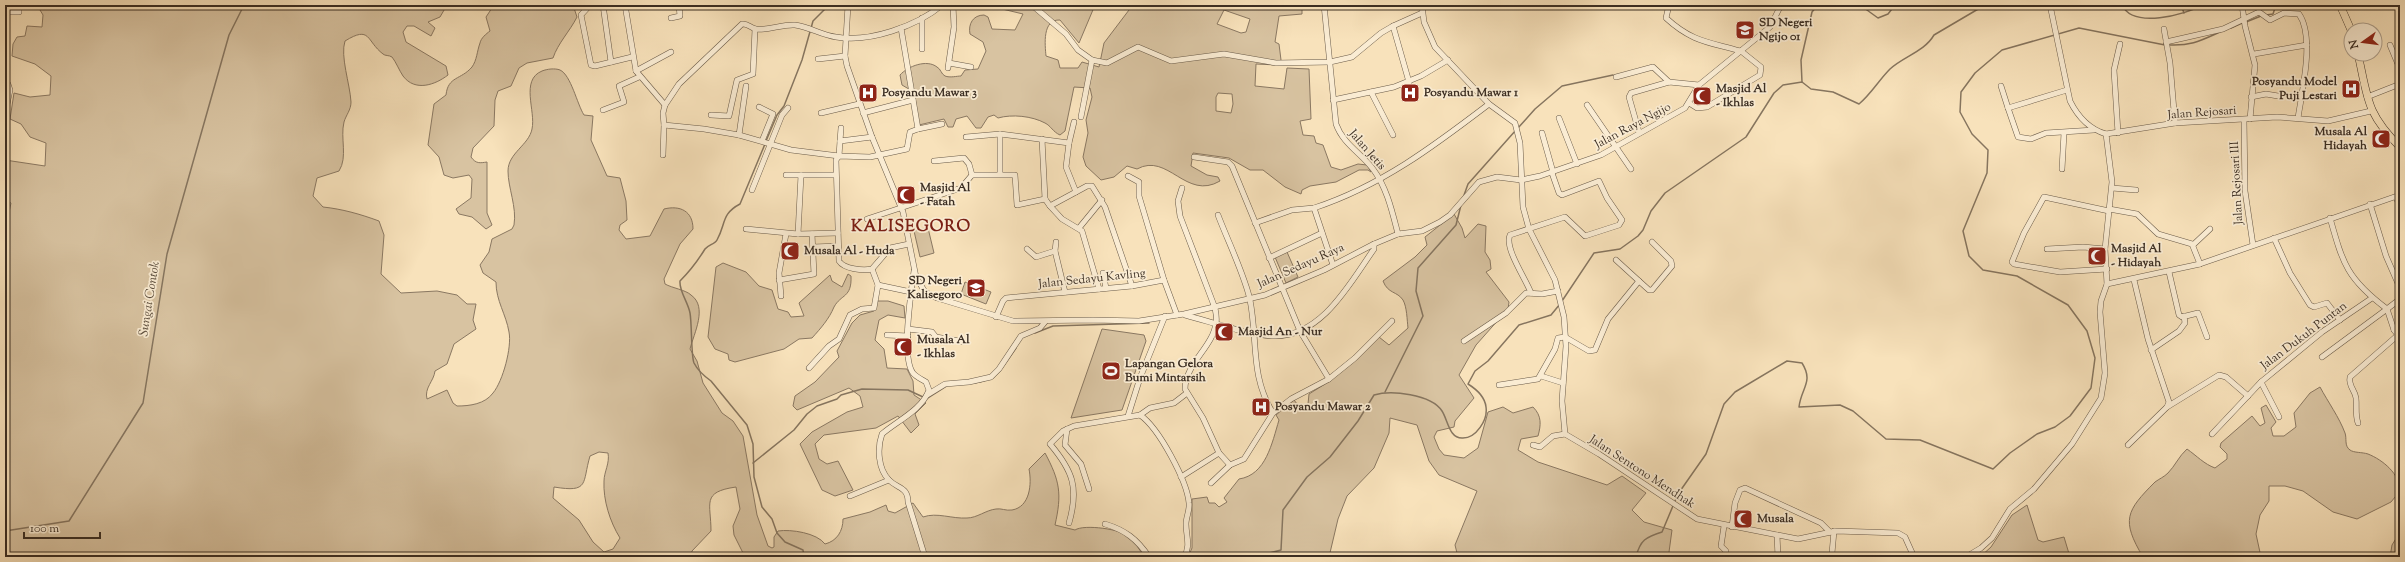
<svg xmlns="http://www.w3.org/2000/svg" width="2405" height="562" font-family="'Sorts Mill Goudy',serif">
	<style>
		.green { fill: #d8c3a1; stroke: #8a7862; fill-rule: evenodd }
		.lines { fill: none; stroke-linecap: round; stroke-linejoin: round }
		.stream { stroke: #86755f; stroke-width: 1.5 }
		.minor-casing { stroke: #6a5b49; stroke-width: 6 }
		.major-casing { stroke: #3b2e23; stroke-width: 8 }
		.minor { stroke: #faecd3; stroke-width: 5 }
		.major { stroke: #f8e2bb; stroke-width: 7 }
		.labels { text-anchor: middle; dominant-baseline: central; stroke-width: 3.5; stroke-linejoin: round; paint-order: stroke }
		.poi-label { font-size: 12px; font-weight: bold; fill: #3b2e23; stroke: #faecd3; text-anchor: start }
		.street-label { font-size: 12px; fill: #3b2e23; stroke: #faecd3 }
		.water-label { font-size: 13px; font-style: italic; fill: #5a4c3c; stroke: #faecd3 }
		.district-label { font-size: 16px; font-weight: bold; letter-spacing: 1px; fill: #7a1f14; stroke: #faecd3 }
	</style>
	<rect width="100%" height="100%" fill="#f8e2bb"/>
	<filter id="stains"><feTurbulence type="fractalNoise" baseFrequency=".005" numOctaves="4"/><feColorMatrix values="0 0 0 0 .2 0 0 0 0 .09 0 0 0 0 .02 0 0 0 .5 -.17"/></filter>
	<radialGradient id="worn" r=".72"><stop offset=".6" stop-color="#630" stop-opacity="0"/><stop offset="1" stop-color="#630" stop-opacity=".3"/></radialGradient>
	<g class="green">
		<path d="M37 5H447L440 17 428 22 435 28 431 36 414 26H407L403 32 406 42 446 66 448 75C435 85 415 92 403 76 399 70 396 62 392 57 389 55 385 56 383 54 366 41 371 25 345 41 340 56 350 84 351 102 351 110 346 115 344 122 340 138 348 157 339 171L317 178 313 196 323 207C342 209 360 214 379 221L384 235 381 274 401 293 437 291 457 295 467 304H476L473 320 476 329 454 344 447 364 435 371C434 381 424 388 427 399L447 390 453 403 457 406C470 406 485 404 493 393 503 381 512 347 509 332 506 314 496 301 496 282L483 273 480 265 489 252 492 239 512 229 514 225C517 207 508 188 508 171 508 153 529 145 532 129 536 111 520 80 542 71 547 69 555 68 560 70 571 75 577 104 584 115L593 116 591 140 607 176 620 178 626 201 627 220 620 225 619 230 626 239 650 236 664 209C680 205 693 211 693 229L680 244 664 279 665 284C672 288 686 290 691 295 708 307 694 333 690 349L697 361 703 383 722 413 733 421 743 436 757 515 768 546 772 548 774 547V537L778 531C791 529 817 533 825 544 837 541 843 531 843 519L870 512 886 505 888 511 895 513 913 503 923 517C937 512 952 519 967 518 977 518 986 510 996 509 1001 508 1006 511 1012 510 1030 507 1032 484 1029 469L1045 453C1060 481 1062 494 1055 525L1075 530C1084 524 1122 529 1129 537 1135 542 1140 550 1144 557H745L734 535 733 526 740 509 736 487C701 492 711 503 711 531L692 551 691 557H5V217H8L11 203 5 200V160L45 166 46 143 30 137 21 124 10 119 14 93 30 97 50 95 51 76 35 64 12 56 13 44 17 37 25 36 27 26 42 27 43 15ZM599 452 608 453C610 463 604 472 604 481 603 500 610 522 620 538L613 549 604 552 593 542 579 520 553 498 554 487C590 493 582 483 590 456Z"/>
		<path d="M494 5H573L577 17C570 31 558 43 553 58L527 63 519 68 511 86 498 91 495 100 494 126 473 148 471 157C476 164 480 163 487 162V213L492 225 486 229 472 217 459 214 456 209 471 198 472 179 469 175 453 178 444 175 439 157 428 145 434 104 446 95C448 76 461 80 472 67 477 60 477 51 480 43 481 38 486 34 490 31L486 17Z"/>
		<path d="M998 5H1095L1079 43 1060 20C1042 19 1045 45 1046 56L1058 60 1060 68H1078L1082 62 1099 67 1104 43 1129 10V5H1315L1302 6V14L1279 16 1275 42 1279 44 1281 60 1277 65 1256 64 1255 86 1284 89 1287 68 1309 69 1311 119 1300 121 1303 135 1314 136 1316 143 1323 145 1331 167 1341 170 1358 164 1367 165 1371 172 1368 170H1359L1336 182 1310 186 1302 190 1301 194 1285 187 1263 170H1250L1229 158 1193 153 1191 166 1207 175 1218 177 1220 181C1186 201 1168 152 1137 169L1127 166 1114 177 1101 180 1086 166 1083 157 1088 133 1086 120 1092 97 1090 88 1074 87 1065 131 1060 135C1053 132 1051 126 1045 123 1032 116 1012 114 998 118L994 115 988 117 981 128H976L967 116 956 119 953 127H948L944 119 919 125 914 92 902 85 900 75C908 66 927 59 937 67 941 69 941 74 945 76 950 78 957 76 961 76L965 70 978 69 986 51 983 42 970 34C968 24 973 15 984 15L988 17 992 29 1015 30 1023 14 998 8ZM1224 10 1250 19 1246 32 1241 33 1217 24ZM1218 93 1232 94 1233 104 1231 113 1216 111V97Z"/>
		<path d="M1454 214 1462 228 1465 238 1478 224 1486 226 1485 252 1490 260 1491 269 1486 272 1509 302 1508 309 1476 345 1459 375 1474 398 1455 421 1454 427 1437 431 1434 437 1439 449 1444 455 1464 458 1478 448 1488 412 1503 407 1513 413 1533 407C1542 416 1541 425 1538 436L1521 439 1518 450 1538 462 1607 485 1622 476 1646 493 1632 510 1644 522 1672 530 1669 552 1676 557H1458L1455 545 1477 491 1439 475 1429 461 1417 425 1390 418 1389 433 1374 468 1347 496 1338 519 1329 557H1188L1192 548V499L1207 497 1209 503H1215L1219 507 1227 502 1224 498 1239 479C1266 475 1272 443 1279 420L1276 415 1294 400 1301 409 1308 404 1309 394 1325 384 1379 337 1389 345 1408 328C1407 320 1407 307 1403 300 1397 291 1388 294 1383 281L1415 257 1427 245 1425 237Z"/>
		<polygon points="928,228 934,253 920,257 914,231"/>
		<polygon points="1287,252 1298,277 1286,283 1275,257"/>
		<path d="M723 263 746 272 759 286 772 290 778 309 788 312 791 317 804 316 799 303 830 275 832 281 842 287 848 274 851 276C852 298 841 294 834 307 829 319 821 328 812 338L799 339 784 349 735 362 729 360 728 354 715 349 708 337 716 267Z"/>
		<polygon points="965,282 991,292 986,304 961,294"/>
		<polygon points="877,301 888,301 904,306 905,318 888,315 879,320 875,340 884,349 887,368 907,369 913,381 914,395 926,403 915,414 919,425 911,433 898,416 876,428 824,435 815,444 819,459 827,464 838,461 853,490 835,496 822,490 800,444 812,432 847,412 863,407 860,396 849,388 797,410 793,406 795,396 815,382 839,357 837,351 852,323 860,315 874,311"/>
		<polygon points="1102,329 1144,335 1146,341 1122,410 1071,418"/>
		<path d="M2320 387C2328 402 2339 417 2345 433 2347 438 2344 446 2350 450 2354 453 2362 452 2368 454 2383 460 2400 474 2400 491L2391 502 2357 519 2333 512 2303 491 2285 486H2269V501L2260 515 2256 534 2261 557H2143C2121 520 2126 511 2155 482 2159 479 2164 477 2168 473 2175 466 2179 456 2187 449 2197 456 2204 464 2215 468L2227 459V454L2220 447 2221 443 2252 416 2260 426 2265 423 2261 408 2266 405 2276 422 2271 428 2273 436H2284L2296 427 2294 413 2310 393Z"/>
		<polygon points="2027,505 2038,540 2043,542 2064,537 2070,557 1980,557 1991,547 2012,515"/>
		<polygon points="2400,532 2400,557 2390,557 2392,545"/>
	</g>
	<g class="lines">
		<g class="stream">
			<polyline points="1860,5 1878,18 1888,14 1895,5"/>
			<path d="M2122 5C2133 29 2185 15 2202 5"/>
			<polyline points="2181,5 2184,13"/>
			<polyline points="2266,15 2273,14 2276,5"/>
			<polyline points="2246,22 2261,16"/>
			<polyline points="2231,28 2242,23"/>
			<path d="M2169 45C2191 46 2200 41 2220 32"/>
			<polyline points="1802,82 1801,60 1812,12 1816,7 1826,5"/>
			<polyline points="1518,128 1535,109 1562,86 1613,75"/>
			<polyline points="766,141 777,115 784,106 802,60 813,21 829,5"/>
			<path d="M765 144 740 204C721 214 726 224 717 240 715 244 708 245 705 249 697 262 691 270 680 281 679 291 688 302 690 313 692 324 691 356 694 363 698 371 704 376 711 381L747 425 753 444 754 477 762 507 772 519 777 533 785 542 803 550 804 557"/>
			<polyline points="1463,198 1468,184 1516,130"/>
			<path d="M1562 301 1594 253 1620 249 1638 236 1643 230 1651 211 1665 193 1746 137 1774 93 1783 85 1802 82 1811 89 1833 92 1859 104C1871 94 1879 80 1890 69 1904 56 1924 52 1934 35L1985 5"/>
			<polyline points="1035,333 1053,326 1149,323"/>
			<polyline points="1002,368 1016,348"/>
			<polyline points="993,378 1000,371"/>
			<polyline points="974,383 984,381"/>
			<polyline points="1385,392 1423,316 1416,291 1418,268 1456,225 1461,205"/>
			<polyline points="926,399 948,385"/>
			<polyline points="753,463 794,430 807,414 817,406 837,399 841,395 862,389 908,390 923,397"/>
			<polyline points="5,531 69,521 143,403 167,254 229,35 244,5"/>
			<path d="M1254 557 1281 550 1283 510 1307 477 1330 457 1358 421 1374 395C1391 390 1431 394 1442 411 1448 420 1449 439 1463 438 1476 438 1488 420 1486 407 1485 397 1476 389 1468 384L1475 371 1488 361 1519 325 1551 315 1560 304"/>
			<path d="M1636 557C1640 540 1646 537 1662 532L1678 494 1706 454 1724 404 1735 392 1787 361 1802 363C1814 382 1801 388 1799 407L1840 405 1853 411 1886 439 1920 440 1993 469 2010 453 2037 434 2055 427 2070 416 2091 388 2095 358 2087 331 2068 305 2017 276 1983 270 1969 256 1963 231 1987 173 1988 150 1972 134 1960 112 1961 92 1975 73 2002 50 2079 28 2165 45"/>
		</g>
		<g class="minor-casing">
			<g id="minor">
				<polyline points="590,5 581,15 591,65 595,66 632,57"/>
				<polyline points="603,5 611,62"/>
				<path d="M625 5 636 71 665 105 679 84 742 24C748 23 750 28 756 29 768 31 782 24 795 25 810 27 821 35 836 37 869 43 917 26 942 5"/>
				<polyline points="848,5 845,56 847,66 872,137 903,212 916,277 925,292 937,298 1013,321 1093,320 1139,321 1184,314 1265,295 1324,270 1374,244 1398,234 1422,231 1440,222 1450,215 1479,182 1497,177 1521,180 1540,176 1601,155 1685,108 1699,85 1770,27 1781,5"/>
				<polyline points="1032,5 1066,34 1078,50 1092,60 1107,63 1138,47 1171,61 1224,54 1276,63 1330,62 1352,57 1381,33 1393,26"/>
				<path d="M1324 5 1336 124C1343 144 1361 153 1373 169 1387 188 1392 211 1398 234"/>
				<polyline points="1422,5 1424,22 1435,47 1489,104 1515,123 1520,143 1523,207 1529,229 1555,280 1564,317 1566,346 1562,401 1565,434 1599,454 1697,519 1798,539 1836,531 1898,533 1905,537 1914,557"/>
				<path d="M1669 5 1666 18C1692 42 1709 42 1740 51"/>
				<polyline points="2242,5 2245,26 2255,65 2250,119"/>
				<polyline points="5,12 19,12 19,5"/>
				<polyline points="671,18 680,16 679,5"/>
				<path d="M901 28 918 129 910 132 907 149 870 157 839 156 836 160 839 261C844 269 863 271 872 269L890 248 909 244"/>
				<polyline points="2164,29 2170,63 2175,123"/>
				<path d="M2166 42 2223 29 2259 12 2270 20 2284 13 2299 14C2315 37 2302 91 2298 118"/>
				<polyline points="2390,45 2400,69"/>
				<polyline points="922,49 922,18"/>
				<polyline points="2254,54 2307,45"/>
				<polyline points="818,59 845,56"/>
				<polyline points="949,63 971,67"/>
				<polyline points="948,68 954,27 953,5"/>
				<polyline points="636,71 671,52"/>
				<polyline points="1616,77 1653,67 1669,82"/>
				<polyline points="1409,82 1393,26 1422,13"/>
				<polyline points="5,83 8,84 10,90 5,114"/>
				<polyline points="2001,86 2008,108"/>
				<polyline points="2067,90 2008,108 2018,137 2031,139 2046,133 2094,130"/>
				<polyline points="1371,92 1393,135"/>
				<polyline points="2251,97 2266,94 2278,96"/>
				<polyline points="2367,97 2400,84"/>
				<polyline points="1333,100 1394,87 1421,76 1448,60"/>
				<polyline points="1689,103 1697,108 1707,107 1760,75 1761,67 1741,51"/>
				<polyline points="665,105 663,113 664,125 704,129 739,135 791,150 839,156 840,141"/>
				<polyline points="1587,105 1631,169"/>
				<polyline points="759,107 773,114 762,141"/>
				<polyline points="603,110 624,102 619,86 639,77"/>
				<polyline points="821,113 859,104"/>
				<polyline points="863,113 913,100"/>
				<polyline points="711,115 729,116 737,80 753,74 755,29"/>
				<polyline points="1081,117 1092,60"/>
				<polyline points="1559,118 1577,164"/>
				<polyline points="2244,120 2245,191 2253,245"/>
				<polyline points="841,128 840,141 872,137"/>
				<polyline points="918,129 942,124"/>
				<polyline points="1639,132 1629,97 1631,93 1669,82 1699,85"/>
				<polyline points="1542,133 1553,172"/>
				<polyline points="2118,133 2114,70 2120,44"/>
				<polyline points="1000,134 1000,174"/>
				<polyline points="2106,134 2175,123 2277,117 2328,121 2371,111"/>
				<polyline points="739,135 746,86"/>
				<polyline points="966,137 1000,134 1069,143 1066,167 1076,192"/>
				<polyline points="1042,139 1045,199"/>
				<polyline points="1069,143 1074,122"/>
				<polyline points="663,155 664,125"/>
				<polyline points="1194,157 1228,162 1232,166 1300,331 1329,379 1291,399 1273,413"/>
				<polyline points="934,161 964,158 969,164 972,175"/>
				<polyline points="2062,169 2064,133"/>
				<polyline points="786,175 801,175"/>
				<polyline points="1128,176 1139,182 1139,196 1164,280"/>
				<path d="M1182 188 1178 201 1180 216 1215 308C1216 313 1217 319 1216 323 1213 347 1185 364 1185 389L1203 418 1219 453 1230 465"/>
				<polyline points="2112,188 2136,190"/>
				<polyline points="752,190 782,115 788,108"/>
				<polyline points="2396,197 2400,207"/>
				<polyline points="1045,199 1050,206 1087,186 1092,186 1105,207 1132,286"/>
				<polyline points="2370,204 2386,256 2400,288"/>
				<polyline points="1050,206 1062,219 1082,231 1099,289"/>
				<polyline points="2109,209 2137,214 2158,234 2192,244 2200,264"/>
				<polyline points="867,219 961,188 972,175 1015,175 1017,205 1045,199"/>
				<polyline points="1255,223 1292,210 1314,208"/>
				<polyline points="1079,228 1102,200"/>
				<polyline points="746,229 798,234 838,233"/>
				<polyline points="798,234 801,175 835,175"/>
				<polyline points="2274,238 2290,273 2310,305 2314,307 2327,303 2340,320"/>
				<polyline points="1056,242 1055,251 1065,292"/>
				<polyline points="2193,245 2210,229"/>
				<polyline points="813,247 838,246"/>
				<polyline points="1027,249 1036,257 1055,251"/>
				<polyline points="2047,249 2083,247 2105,249"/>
				<polyline points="1269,258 1322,233"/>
				<polyline points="1616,260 1639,281"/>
				<path d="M1333 265 1314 208C1381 186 1434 146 1489 104"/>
				<polyline points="2107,269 2060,272 2014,264 2012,262 2024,233 2044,197 2109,211"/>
				<path d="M914 271C911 292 901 357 913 373 916 377 923 380 926 382L929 390C922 410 897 421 882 434 877 448 878 469 889 480 898 489 908 487 908 502L925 557"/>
				<polyline points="2169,272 2179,315 2182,317 2198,313 2207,337"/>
				<polyline points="1103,273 1106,288"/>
				<polyline points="779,280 814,274 812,234"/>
				<polyline points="2107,284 2200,264 2400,195"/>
				<polyline points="878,285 911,292"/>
				<path d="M1531 293C1526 279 1504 248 1510 235L1565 217 1585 236 1619 225 1622 220 1607 198 1599 181 1562 195 1559 193 1552 173"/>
				<polyline points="781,296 779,273 786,234"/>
				<polyline points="2400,299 2387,309 2394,330 2400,338"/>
				<path d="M1185 315C1212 322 1247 335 1274 336 1322 337 1350 283 1374 249V244"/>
				<polyline points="996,317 1003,301 1006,298 1132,286 1164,280 1177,315"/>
				<polyline points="908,329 932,332 936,337 965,342"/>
				<polyline points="2394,330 2400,326"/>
				<polyline points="887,335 908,336"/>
				<polyline points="1464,341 1506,313 1526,293 1542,294 1558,291"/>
				<polyline points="2151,350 2179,331 2185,323 2184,316"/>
				<path d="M2322 357 2387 309C2347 279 2343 264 2330 218"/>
				<polyline points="809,368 829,346 839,339 850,315 862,309 874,308 878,285 872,269"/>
				<polyline points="1541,376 1563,383"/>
				<polyline points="1329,379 1355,358 1392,321"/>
				<polyline points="1499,385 1538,379 1555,349 1558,338 1565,337 1589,351 1595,350 1608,319 1639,281 1649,290 1652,290 1672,266 1671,261 1652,242"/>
				<polyline points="927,395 945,384 969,382 991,377 999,369 1021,336 1040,328 1045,322"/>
				<polyline points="2167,407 2219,375 2226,377 2248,396"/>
				<polyline points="1140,415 1150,408 1174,403 1187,393"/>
				<polyline points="1128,416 1140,378 1165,316"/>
				<polyline points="2279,417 2261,382 2322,332 2372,298"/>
				<path d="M2358 423C2355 414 2357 408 2356 398 2355 390 2348 386 2350 377L2398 335"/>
				<polyline points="1067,429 1065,445 1081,464 1089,489"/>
				<polyline points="2212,434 2261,382"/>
				<polyline points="1533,445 1540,447 1553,436 1565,434"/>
				<polyline points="2128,445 2167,407 2169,402 2148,339 2134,280"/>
				<polyline points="1181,477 1219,453"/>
				<path d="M1211 483 1230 465 1244 459 1273 413C1250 376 1258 341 1250 300 1245 276 1227 239 1218 215"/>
				<polyline points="850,496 889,480"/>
				<path d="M1069 523C1079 488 1073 471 1050 444L1063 431 1074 426 1140 415C1159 428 1187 481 1189 503 1190 510 1186 517 1186 524 1186 536 1191 546 1184 557"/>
				<path d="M1105 524C1125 530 1137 539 1149 557"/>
				<polyline points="1724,526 1721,546 1726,551 1724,557"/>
				<polyline points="1732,527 1735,503 1740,490 1745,488 1821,523 1830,532"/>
				<polyline points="1834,531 1832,553 1836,557"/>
				<polyline points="1777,535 1778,557"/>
				<path d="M1966 557 1981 548 1992 538 2010 509 2034 489 2072 444 2101 398 2105 373 2100 312 2101 301 2107 284 2105 249 2112 182 2106 134C2089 129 2078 117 2070 101L2050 5"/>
			</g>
		</g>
		<g class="major-casing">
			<g id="major">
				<polyline points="2340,5 2351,30"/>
				<path d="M2358 54C2368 99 2366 113 2400 147"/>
			</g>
		</g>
		<use href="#minor" class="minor"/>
		<use href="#major" class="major"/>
	</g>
	<defs>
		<g id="school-square" transform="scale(1)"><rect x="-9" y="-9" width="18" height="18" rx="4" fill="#8f2418" stroke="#faecd3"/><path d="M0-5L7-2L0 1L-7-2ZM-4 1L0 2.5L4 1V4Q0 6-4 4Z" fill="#fff"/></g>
		<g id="hospital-square" transform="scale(1)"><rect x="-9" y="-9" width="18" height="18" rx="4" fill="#8f2418" stroke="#faecd3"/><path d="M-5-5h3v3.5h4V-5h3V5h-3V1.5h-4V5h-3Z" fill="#fff"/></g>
		<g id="mosque-square" transform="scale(1)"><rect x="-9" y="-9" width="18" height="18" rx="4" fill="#8f2418" stroke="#faecd3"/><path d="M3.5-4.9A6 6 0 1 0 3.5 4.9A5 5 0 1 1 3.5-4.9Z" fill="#fff"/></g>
		<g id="stadium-square" transform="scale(1)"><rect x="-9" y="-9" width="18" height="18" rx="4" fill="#8f2418" stroke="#faecd3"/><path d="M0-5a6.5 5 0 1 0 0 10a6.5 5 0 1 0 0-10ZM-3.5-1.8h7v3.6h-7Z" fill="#fff"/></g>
	</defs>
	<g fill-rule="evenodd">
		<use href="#school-square" x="1745" y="30"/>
		<use href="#hospital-square" x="2351" y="89"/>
		<use href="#hospital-square" x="868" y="93"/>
		<use href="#hospital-square" x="1410" y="93"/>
		<use href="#mosque-square" x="1702" y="96"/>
		<use href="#mosque-square" x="2381" y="139"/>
		<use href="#mosque-square" x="906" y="195"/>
		<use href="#mosque-square" x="790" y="251"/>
		<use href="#mosque-square" x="2097" y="256"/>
		<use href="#school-square" x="976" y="288"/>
		<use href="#mosque-square" x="1224" y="332"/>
		<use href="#mosque-square" x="903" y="347"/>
		<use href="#stadium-square" x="1111" y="371"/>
		<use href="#hospital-square" x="1261" y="407"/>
		<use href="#mosque-square" x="1743" y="519"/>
	</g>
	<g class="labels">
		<g class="poi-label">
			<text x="1759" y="23">SD Negeri<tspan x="1759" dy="14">Ngijo 01</tspan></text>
			<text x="2337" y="82" text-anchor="end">Posyandu Model<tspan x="2337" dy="14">Puji Lestari</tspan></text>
			<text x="1716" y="89">Masjid Al<tspan x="1716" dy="14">- Ikhlas</tspan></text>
			<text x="882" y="93">Posyandu Mawar 3</text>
			<text x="1424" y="93">Posyandu Mawar 1</text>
			<text x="2367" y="132" text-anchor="end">Musala Al<tspan x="2367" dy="14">Hidayah</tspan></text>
			<text x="920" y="188">Masjid Al<tspan x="920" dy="14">- Fatah</tspan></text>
			<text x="2111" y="249">Masjid Al<tspan x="2111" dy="14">- Hidayah</tspan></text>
			<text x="804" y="251">Musala Al - Huda</text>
			<text x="962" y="281" text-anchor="end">SD Negeri<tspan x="962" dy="14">Kalisegoro</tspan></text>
			<text x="1238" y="332">Masjid An - Nur</text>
			<text x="917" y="340">Musala Al<tspan x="917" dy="14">- Ikhlas</tspan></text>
			<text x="1125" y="364">Lapangan Gelora<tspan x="1125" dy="14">Bumi Mintarsih</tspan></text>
			<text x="1275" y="407">Posyandu Mawar 2</text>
			<text x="1757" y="519">Musala</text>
		</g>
		<g class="street-label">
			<text transform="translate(2202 113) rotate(-4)">Jalan Rejosari</text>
			<text transform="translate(1633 126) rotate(-28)">Jalan Raya Ngijo</text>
			<text transform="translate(1367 150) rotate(49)">Jalan Jetis</text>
			<text transform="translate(2237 183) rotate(-93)">Jalan Rejosari III</text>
			<text transform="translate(1301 266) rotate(-24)">Jalan Sedayu Raya</text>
			<text transform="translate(1092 279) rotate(-6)">Jalan Sedayu Kavling</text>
			<text transform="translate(2304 336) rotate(-37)">Jalan Dukuh Puntan</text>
			<text transform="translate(1642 472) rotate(33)">Jalan Sentono Mendhak</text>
		</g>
		<g class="water-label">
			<text transform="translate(150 299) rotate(-81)">Sungai Contok</text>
		</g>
		<g class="district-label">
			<text x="911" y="227">KALISEGORO</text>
		</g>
	</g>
	<rect width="2405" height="562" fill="none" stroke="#f8e2bb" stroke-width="20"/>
	<rect x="6" y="6" width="2393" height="550" fill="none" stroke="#3b2e23" stroke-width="2"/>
	<rect x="10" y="10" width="2385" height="542" fill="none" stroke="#3b2e23"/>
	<g transform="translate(2363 42) rotate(256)"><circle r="19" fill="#faecd3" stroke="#aea08d"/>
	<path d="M0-3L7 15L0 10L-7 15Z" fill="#8f2418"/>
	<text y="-6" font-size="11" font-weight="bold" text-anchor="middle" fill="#3b2e23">N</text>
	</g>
	<path d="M24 532v6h76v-6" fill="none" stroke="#3b2e23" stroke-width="2"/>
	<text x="30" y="532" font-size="12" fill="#3b2e23" stroke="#faecd3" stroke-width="3" paint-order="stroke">100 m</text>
	<rect width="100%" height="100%" filter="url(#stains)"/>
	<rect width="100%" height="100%" fill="url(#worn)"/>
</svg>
